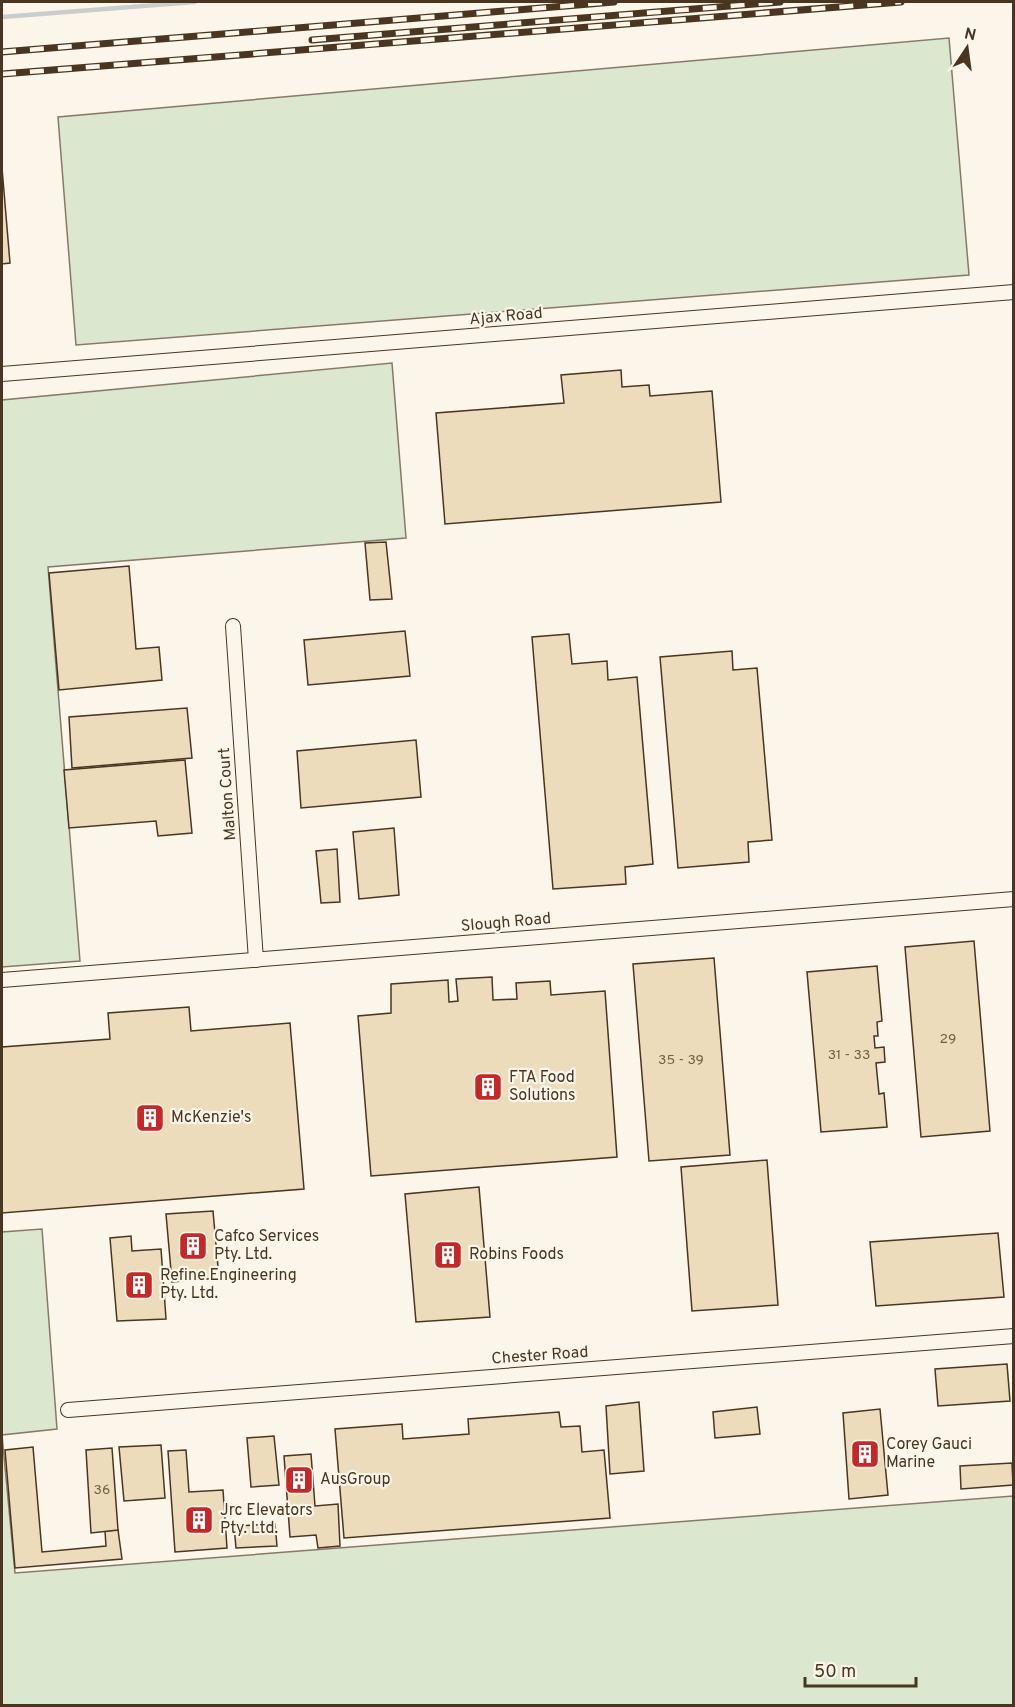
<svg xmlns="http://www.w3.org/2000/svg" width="1015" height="1707" font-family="Overpass,sans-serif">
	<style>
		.green { fill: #dce7d0; stroke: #887966; stroke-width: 1.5 }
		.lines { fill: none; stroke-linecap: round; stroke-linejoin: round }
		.stream { stroke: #c9cecd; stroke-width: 4.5 }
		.building { fill: #ecdcbc; stroke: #4a3520; stroke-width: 1.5 }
		.street-casing { stroke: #4a3520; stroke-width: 16 }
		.street { stroke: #fbf6e9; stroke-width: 14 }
		.rail-casing { stroke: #4a3520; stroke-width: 7 }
		.rail { stroke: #fbf6e9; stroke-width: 4.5; stroke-dasharray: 14; stroke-linecap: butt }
		.labels { text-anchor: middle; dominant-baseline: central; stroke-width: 4.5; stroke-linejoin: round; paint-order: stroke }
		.number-label { font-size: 14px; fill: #725f47 }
		.street-label { font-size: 16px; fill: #4a3520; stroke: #fbf6e9 }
		.poi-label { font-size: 16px; fill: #4a3520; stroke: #fbf6e9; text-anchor: start }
	</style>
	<rect width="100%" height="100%" fill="#fbf6e9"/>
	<g class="green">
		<polygon points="949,38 969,275 76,345 58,117"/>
		<polygon points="392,363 406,538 48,567 80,961 2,967 2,400"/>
		<polygon points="42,1229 57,1429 2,1435 15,1573 1013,1496 1013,1705 2,1705 2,1232"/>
	</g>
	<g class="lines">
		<polyline class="stream" points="2,17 195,2"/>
	</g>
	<g class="building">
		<polygon points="2,168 10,263 2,264"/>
		<polygon points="621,370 622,387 649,385 650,396 712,391 721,502 445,524 436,413 564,403 561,375"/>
		<polygon points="386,542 392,599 370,600 365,543"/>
		<polygon points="129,566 136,649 159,647 162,680 59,690 49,573"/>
		<polygon points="405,631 410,676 308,685 304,640"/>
		<polygon points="569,634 572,664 607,661 608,680 637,677 653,864 625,867 626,884 553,889 532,637"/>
		<polygon points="732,651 733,670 757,668 772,840 748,842 749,862 678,868 660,657"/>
		<polygon points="187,708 192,758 72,768 69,717"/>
		<polygon points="416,740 421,797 301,808 297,751"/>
		<polygon points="185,760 192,833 158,836 156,821 69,828 64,770"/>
		<polygon points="394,828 399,895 359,899 353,832"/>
		<polygon points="337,849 340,902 321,903 316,851"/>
		<polygon points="974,941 990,1131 921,1137 905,947"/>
		<polygon points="714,958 730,1155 649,1161 633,964"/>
		<polygon points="877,966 882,1021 877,1022 878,1036 874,1036 875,1048 884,1047 885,1062 876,1063 879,1094 884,1093 887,1127 821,1132 807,972"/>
		<polygon points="492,977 493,1000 517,999 516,983 550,981 551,995 605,991 617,1157 371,1176 358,1016 391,1013 391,984 448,980 449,1002 458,1001 456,979"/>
		<polygon points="189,1007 191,1031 290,1023 304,1189 2,1213 2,1047 110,1039 108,1013"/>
		<polygon points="767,1160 778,1305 692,1311 681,1167"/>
		<polygon points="479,1187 490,1317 416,1322 405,1194"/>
		<polygon points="213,1211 219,1278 172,1282 166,1214"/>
		<polygon points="998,1233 1004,1297 876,1306 870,1242"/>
		<polygon points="131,1236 132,1251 161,1249 166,1319 117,1321 110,1238"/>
		<polygon points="1007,1364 1010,1401 938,1406 935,1369"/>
		<polygon points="639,1402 644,1471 610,1474 606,1406"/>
		<polygon points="757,1407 760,1434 715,1438 713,1412"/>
		<polygon points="880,1409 888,1495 849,1499 843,1413"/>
		<polygon points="559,1412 561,1427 580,1426 582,1452 604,1450 610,1518 344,1538 335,1429 402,1424 403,1439 469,1434 468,1419"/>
		<polygon points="274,1436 279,1485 251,1487 247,1438"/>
		<polygon points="161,1445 165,1498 124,1501 119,1447"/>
		<polygon points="33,1447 42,1552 106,1546 105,1531 118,1530 122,1559 15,1568 5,1450"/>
		<polygon points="112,1448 118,1530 91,1533 86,1450"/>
		<polygon points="186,1450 189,1492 223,1490 227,1548 175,1552 168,1451"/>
		<polygon points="311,1454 315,1506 338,1504 340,1546 318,1548 316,1535 290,1537 284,1456"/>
		<polygon points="1012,1463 1013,1485 961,1489 960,1466"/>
		<polygon points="275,1524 277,1546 236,1548 234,1526"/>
	</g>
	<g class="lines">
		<g class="street-casing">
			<g id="street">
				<polyline points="2,374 1014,292"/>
				<polyline points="233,626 256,960"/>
				<polyline points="2,980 1014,899"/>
				<polyline points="68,1410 1014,1336"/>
			</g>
		</g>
		<use href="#street" class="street"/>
		<g class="rail-casing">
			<g id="rail">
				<polyline points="312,40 780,2"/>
				<polyline points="2,52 614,2"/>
				<polyline points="2,74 901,2"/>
			</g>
		</g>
		<use href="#rail" class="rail"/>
	</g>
	<defs>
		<g id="building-square" transform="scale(1.5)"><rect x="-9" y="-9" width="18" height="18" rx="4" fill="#c62828" stroke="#fbf6e9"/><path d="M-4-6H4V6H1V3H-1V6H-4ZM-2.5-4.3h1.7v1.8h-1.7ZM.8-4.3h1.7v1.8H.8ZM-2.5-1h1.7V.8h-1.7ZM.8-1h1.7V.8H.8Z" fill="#fff"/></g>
	</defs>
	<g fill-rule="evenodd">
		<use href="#building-square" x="488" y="1087"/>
		<use href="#building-square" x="150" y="1118"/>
		<use href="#building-square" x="193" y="1246"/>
		<use href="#building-square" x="448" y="1255"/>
		<use href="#building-square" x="139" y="1285"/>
		<use href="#building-square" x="865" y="1454"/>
		<use href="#building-square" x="299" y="1480"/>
		<use href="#building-square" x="199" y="1520"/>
	</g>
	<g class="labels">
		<g class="number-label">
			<text x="948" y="1039">29</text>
			<text x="849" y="1055">31 - 33</text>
			<text x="681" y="1060">35 - 39</text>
			<text x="102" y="1490">36</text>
		</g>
		<g class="street-label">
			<text transform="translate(506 317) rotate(-5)">Ajax Road</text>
			<text transform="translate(228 794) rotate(-94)">Malton Court</text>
			<text transform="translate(506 923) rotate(-5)">Slough Road</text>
			<text transform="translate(540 1356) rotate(-4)">Chester Road</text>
		</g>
		<g class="poi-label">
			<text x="509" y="1078">FTA Food<tspan x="509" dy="18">Solutions</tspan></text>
			<text x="171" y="1118">McKenzie's</text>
			<text x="214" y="1237">Cafco Services<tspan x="214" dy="18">Pty. Ltd.</tspan></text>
			<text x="469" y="1255">Robins Foods</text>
			<text x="160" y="1276">Refine Engineering<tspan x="160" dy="18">Pty. Ltd.</tspan></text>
			<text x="886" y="1445">Corey Gauci<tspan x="886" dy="18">Marine</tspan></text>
			<text x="320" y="1480">AusGroup</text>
			<text x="220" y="1511">Jrc Elevators<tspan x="220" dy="18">Pty. Ltd.</tspan></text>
		</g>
	</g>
	<rect width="1015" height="1707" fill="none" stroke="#4a3520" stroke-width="6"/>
	<g transform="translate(967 48) rotate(13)" stroke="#fbf6e9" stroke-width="4.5" paint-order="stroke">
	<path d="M0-4.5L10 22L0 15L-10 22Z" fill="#4a3520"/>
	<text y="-9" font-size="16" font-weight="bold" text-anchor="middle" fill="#4a3520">N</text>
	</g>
	<path d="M805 1677v9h111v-9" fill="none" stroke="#4a3520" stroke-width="3"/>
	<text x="814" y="1677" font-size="18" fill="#4a3520" stroke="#fbf6e9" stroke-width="4.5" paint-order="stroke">50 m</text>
</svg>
